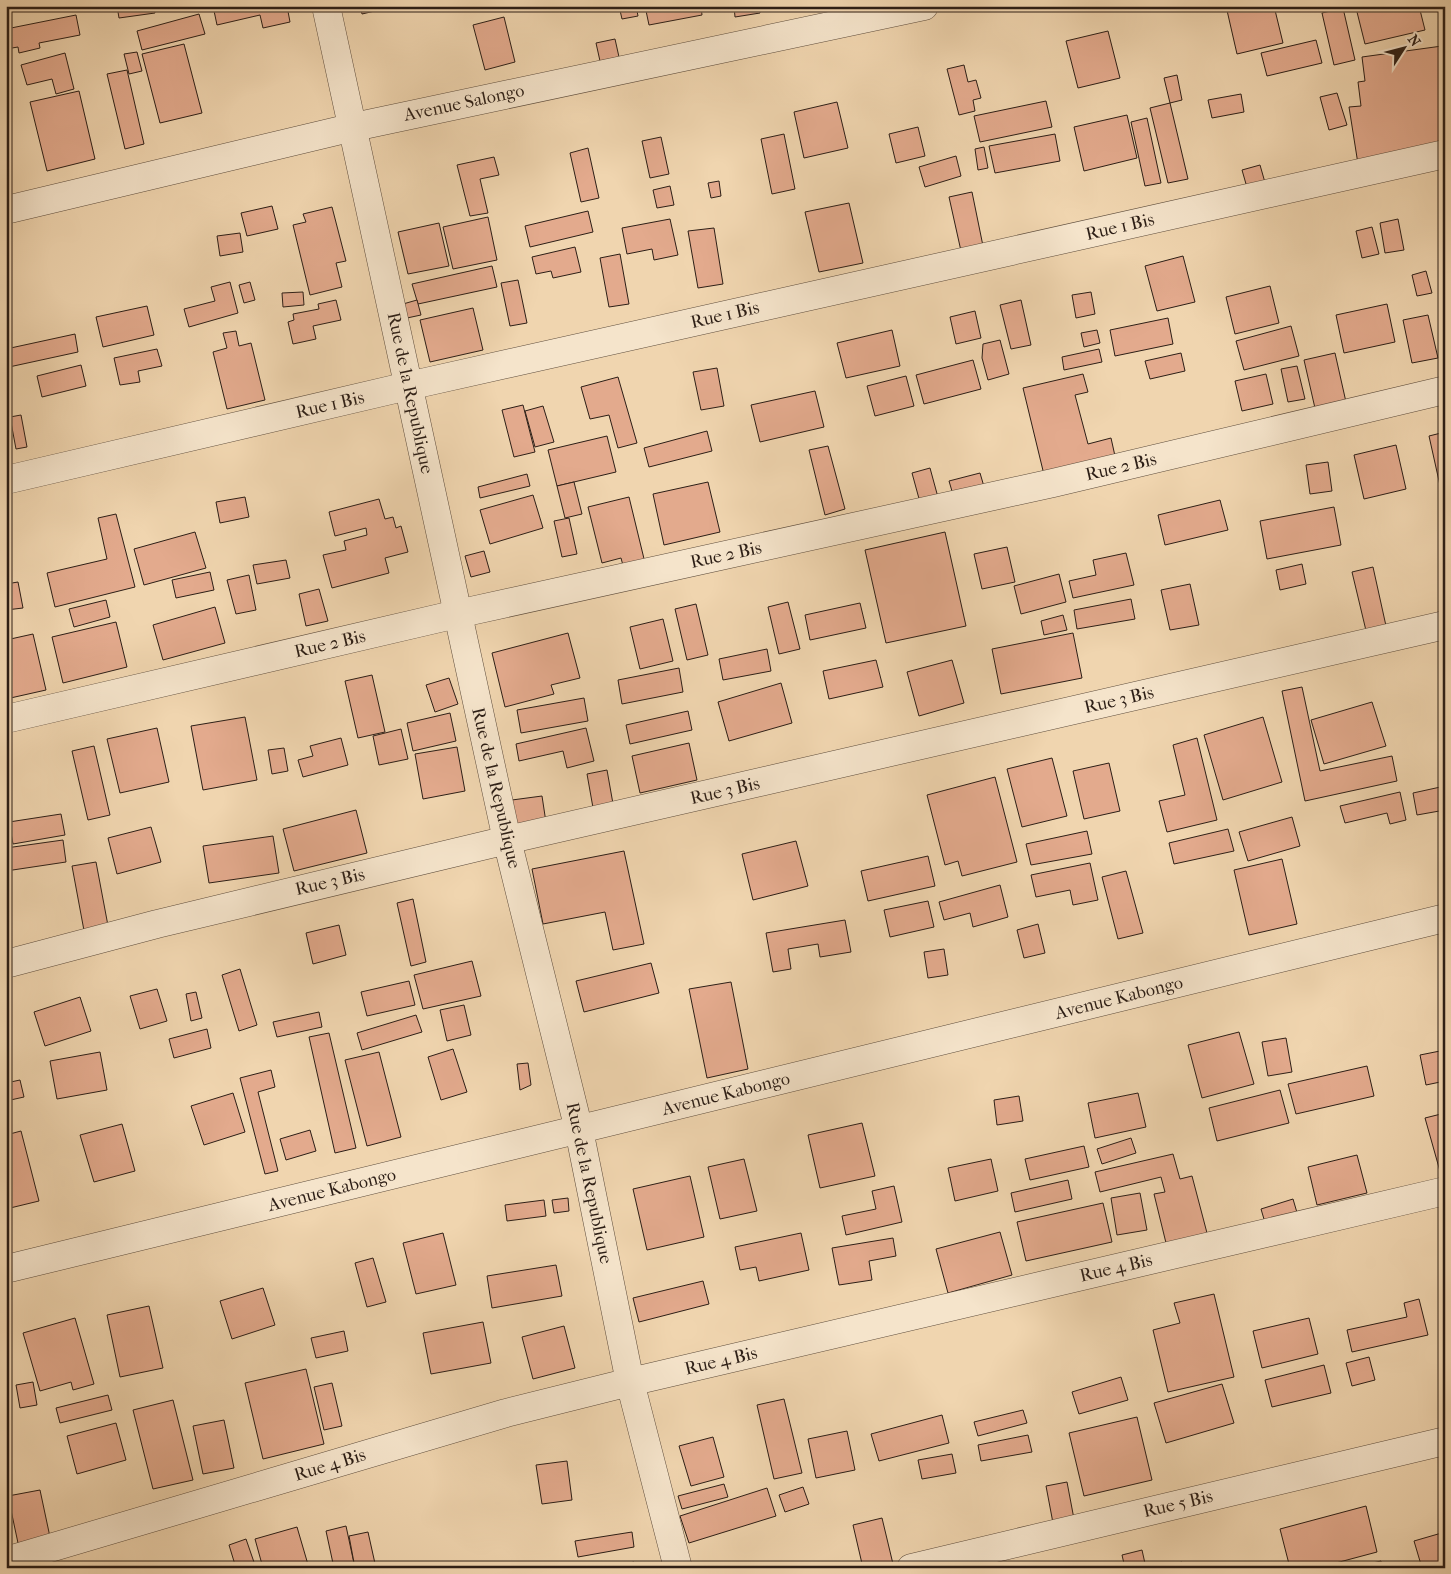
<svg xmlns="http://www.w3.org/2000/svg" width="1451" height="1574" font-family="'IM FELL French Canon',serif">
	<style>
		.building { fill: #e3aa8d; stroke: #2c1e16 }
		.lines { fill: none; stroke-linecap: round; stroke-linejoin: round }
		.minor-casing { stroke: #5d4c3c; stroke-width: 29 }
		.tertiary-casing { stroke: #5d4c3c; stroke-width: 29 }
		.minor { stroke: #f5e4cb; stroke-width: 28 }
		.tertiary { stroke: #f5e4cb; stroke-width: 28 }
		.labels { text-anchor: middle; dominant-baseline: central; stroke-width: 5; stroke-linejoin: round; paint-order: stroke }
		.street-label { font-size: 18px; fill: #2c1e16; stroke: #f5e4cb }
	</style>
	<rect width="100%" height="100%" fill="#f0d5af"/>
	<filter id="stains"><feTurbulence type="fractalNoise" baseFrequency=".004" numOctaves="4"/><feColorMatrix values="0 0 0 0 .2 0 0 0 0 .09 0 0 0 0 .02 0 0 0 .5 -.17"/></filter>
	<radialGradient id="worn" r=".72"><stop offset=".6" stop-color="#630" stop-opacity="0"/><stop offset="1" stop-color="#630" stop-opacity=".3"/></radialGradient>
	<g class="building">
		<polygon points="117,6 154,6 155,13 119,18"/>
		<polygon points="213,6 287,6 290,22 263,28 260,15 217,25"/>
		<polygon points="360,6 396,6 362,14"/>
		<polygon points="619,6 636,6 638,16 622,19"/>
		<polygon points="645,6 701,6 702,15 649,25"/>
		<polygon points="734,6 759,6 760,13 735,17"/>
		<polygon points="1226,6 1274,6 1283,43 1237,54"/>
		<polygon points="1361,6 1419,6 1425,30 1365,44 1356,8"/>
		<polygon points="1343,8 1355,60 1334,65 1322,13"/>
		<polygon points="199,14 205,34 142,50 137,31"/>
		<polygon points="76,15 80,35 39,43 40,48 19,53 18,47 6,49 6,29"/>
		<polygon points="504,17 515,62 485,70 473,25"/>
		<polygon points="1108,31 1120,78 1078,88 1066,41"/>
		<polygon points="615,39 619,57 600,61 596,43"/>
		<polygon points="1316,40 1322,63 1267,76 1261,53"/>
		<polygon points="184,44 202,113 160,123 142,54"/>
		<polygon points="1442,46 1445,64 1445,152 1358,164 1349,107 1361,106 1358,82 1365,81 1362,57"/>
		<polygon points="137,52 142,71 129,74 124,54"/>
		<polygon points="65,53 74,89 56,94 52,79 27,85 21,65"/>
		<polygon points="964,65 968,82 976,80 981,98 973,100 975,111 959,115 947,69"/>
		<polygon points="127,70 144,144 125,149 107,74"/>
		<polygon points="1177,75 1182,100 1170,103 1164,78"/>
		<polygon points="79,91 95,159 47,171 30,102"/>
		<polygon points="1337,93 1347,125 1329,130 1320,97"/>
		<polygon points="1241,94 1244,112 1212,118 1208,100"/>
		<polygon points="1046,101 1052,127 980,142 974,116"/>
		<polygon points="837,102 848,148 804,158 794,112"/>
		<polygon points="1170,103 1188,179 1168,183 1150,108"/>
		<polygon points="1127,115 1137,158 1084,171 1074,127"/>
		<polygon points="1147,118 1161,183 1145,186 1131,122"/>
		<polygon points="918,127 925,156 896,163 889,134"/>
		<polygon points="784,134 795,189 772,194 761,139"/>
		<polygon points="1055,134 1060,161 995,173 989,146"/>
		<polygon points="661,137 669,174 650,178 642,141"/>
		<polygon points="984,147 988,168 978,170 975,149"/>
		<polygon points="588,148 599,198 581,202 570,153"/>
		<polygon points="956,156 961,176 925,187 919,167"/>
		<polygon points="494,157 499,175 480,179 488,213 470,216 457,165"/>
		<polygon points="1260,165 1266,186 1248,191 1242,170"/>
		<polygon points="719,181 721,196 711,198 708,183"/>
		<polygon points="670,186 674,205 657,208 653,190"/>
		<polygon points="972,192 983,246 961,251 949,197"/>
		<polygon points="849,203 863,263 819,272 805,212"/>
		<polygon points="272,206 278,229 247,236 241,213"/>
		<polygon points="332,207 346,261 336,263 342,287 310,295 293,225 306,222 303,214"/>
		<polygon points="588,211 593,232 530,247 525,226"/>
		<polygon points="488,217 497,260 453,269 443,227"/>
		<polygon points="670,219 678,255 654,260 652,249 627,254 622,228"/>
		<polygon points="1398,219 1404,250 1385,253 1380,223"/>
		<polygon points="439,223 449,266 408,274 398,232"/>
		<polygon points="1372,227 1379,254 1362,258 1356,231"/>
		<polygon points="714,228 723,284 698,288 688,231"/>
		<polygon points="240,233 243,252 220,256 217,236"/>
		<polygon points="575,247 581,272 553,278 551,271 536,274 532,257"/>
		<polygon points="620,254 629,304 609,307 600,258"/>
		<polygon points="1183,256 1195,302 1157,311 1145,266"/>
		<polygon points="492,266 497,287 418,304 412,284"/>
		<polygon points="1426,271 1432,293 1417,296 1412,275"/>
		<polygon points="518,280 527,323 510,326 501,283"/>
		<polygon points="230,282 238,313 189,327 184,309 215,301 211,287"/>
		<polygon points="250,282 255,300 244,303 239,285"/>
		<polygon points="1270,286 1279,323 1235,334 1226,297"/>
		<polygon points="303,292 304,305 283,307 282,293"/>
		<polygon points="1091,292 1095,314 1076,318 1072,295"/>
		<polygon points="336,300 341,320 313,326 316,339 293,344 288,322 294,320 293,314 319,309 318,304"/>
		<polygon points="417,300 421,315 407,318 403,304"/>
		<polygon points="1021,300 1031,345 1011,349 1000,305"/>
		<polygon points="1387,304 1395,342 1344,353 1336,315"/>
		<polygon points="147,306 154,335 103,347 96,317"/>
		<polygon points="473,308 483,350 430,362 420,320"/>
		<polygon points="975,311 981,338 956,344 950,317"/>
		<polygon points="1428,315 1438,358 1412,363 1403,320"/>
		<polygon points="1168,318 1173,344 1115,356 1110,330"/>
		<polygon points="1291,326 1299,356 1244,370 1236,341"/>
		<polygon points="892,330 900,366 846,378 837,343"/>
		<polygon points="1097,330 1100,343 1084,347 1081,333"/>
		<polygon points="236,331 239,346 251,343 265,400 227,409 213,352 227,348 223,333"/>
		<polygon points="75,334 78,352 9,367 6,349"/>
		<polygon points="1000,340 1009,374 988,380 982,358 983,344"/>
		<polygon points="157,349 162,366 138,371 140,382 120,385 114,358"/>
		<polygon points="1099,349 1102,362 1064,370 1062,357"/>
		<polygon points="1181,353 1185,371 1150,379 1145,361"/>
		<polygon points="1335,353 1348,411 1317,417 1304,360"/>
		<polygon points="973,360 981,389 924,404 916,375"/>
		<polygon points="81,365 86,386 42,397 37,376"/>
		<polygon points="1297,366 1305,399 1288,402 1281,369"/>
		<polygon points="717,368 724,406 701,410 693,372"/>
		<polygon points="1083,374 1088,392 1075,395 1088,444 1111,438 1117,465 1046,483 1023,388"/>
		<polygon points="1266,374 1273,404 1242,411 1235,381"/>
		<polygon points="906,376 914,406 875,416 867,386"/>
		<polygon points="618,377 637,443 618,448 609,415 590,419 581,387"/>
		<polygon points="815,391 824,427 760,442 751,405"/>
		<polygon points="523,405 535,452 514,457 502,410"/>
		<polygon points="543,406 554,442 535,447 525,411"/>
		<polygon points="21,415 27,447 16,449 10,417"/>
		<polygon points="707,431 712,451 649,467 644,448"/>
		<polygon points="1445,432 1445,499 1443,499 1429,436"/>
		<polygon points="607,436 616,472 557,486 548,450"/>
		<polygon points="1396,445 1406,489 1364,499 1354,455"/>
		<polygon points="828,446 845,509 825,515 809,450"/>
		<polygon points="1328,462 1332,491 1310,494 1306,465"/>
		<polygon points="930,468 939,501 921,506 912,473"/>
		<polygon points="980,473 985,490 954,498 949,481"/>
		<polygon points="527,474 530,486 480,498 478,487"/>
		<polygon points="574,482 582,514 565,518 557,486"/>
		<polygon points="708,482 720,532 664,545 653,494"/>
		<polygon points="533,495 543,528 490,544 480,510"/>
		<polygon points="245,497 249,517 220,523 216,502"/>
		<polygon points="629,497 646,567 625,573 621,558 602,563 588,507"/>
		<polygon points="379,499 385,519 393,517 396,528 401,526 408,552 385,558 389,573 332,588 323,555 346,550 344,541 367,535 366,528 335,536 329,512"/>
		<polygon points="1220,500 1228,530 1165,545 1158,515"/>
		<polygon points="1334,507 1341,545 1267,559 1260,521"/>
		<polygon points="116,514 135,587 55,607 47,573 107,559 98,518"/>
		<polygon points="569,518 577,554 562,557 554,521"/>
		<polygon points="195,532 206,568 144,585 134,549"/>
		<polygon points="945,532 966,626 886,643 865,550"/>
		<polygon points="1007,547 1015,582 982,589 974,554"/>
		<polygon points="484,551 490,572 471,577 465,556"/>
		<polygon points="1126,553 1134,585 1073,598 1069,581 1096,575 1093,560"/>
		<polygon points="286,560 290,578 257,584 253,565"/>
		<polygon points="1302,564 1306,584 1280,590 1276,570"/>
		<polygon points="1373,567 1388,635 1368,639 1352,572"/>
		<polygon points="210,572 214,590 176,598 172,580"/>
		<polygon points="1059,574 1066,602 1021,614 1014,586"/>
		<polygon points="249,575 256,610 236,614 227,580"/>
		<polygon points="18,582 23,608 6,610 6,584"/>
		<polygon points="1190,584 1199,625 1170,630 1161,590"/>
		<polygon points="319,589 328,621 306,626 299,594"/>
		<polygon points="1131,599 1135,619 1077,629 1074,610"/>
		<polygon points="106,600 110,617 74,627 69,609"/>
		<polygon points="788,602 800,649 779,654 768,607"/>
		<polygon points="860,603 866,628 810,640 805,615"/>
		<polygon points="696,604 708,655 687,660 675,609"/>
		<polygon points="215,607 225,643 163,660 153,625"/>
		<polygon points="1063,615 1067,630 1044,635 1041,621"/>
		<polygon points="663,619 673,661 640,669 630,627"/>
		<polygon points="116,622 127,667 63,683 52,637"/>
		<polygon points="568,633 580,678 551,685 554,694 505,707 492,653"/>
		<polygon points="1073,633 1082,678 1001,694 992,649"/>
		<polygon points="33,634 46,690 6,699 6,640"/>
		<polygon points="767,649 771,671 723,680 719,659"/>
		<polygon points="876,660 883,687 829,699 823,671"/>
		<polygon points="952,660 964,703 919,716 907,672"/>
		<polygon points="679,668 683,692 622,704 618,680"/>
		<polygon points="372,675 385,732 358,738 345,681"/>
		<polygon points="449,678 458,704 435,712 426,685"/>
		<polygon points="781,683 792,723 729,741 718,702"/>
		<polygon points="1302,687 1320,771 1392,756 1397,781 1305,801 1282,691"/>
		<polygon points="584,698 588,721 521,733 517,710"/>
		<polygon points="1372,702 1386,746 1324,764 1311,720"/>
		<polygon points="688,711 692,730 630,744 626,725"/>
		<polygon points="450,713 456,741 413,751 407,723"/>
		<polygon points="245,717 257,780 203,790 191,726"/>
		<polygon points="1263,717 1282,782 1223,800 1204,735"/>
		<polygon points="157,728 169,782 120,793 107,739"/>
		<polygon points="586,728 594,761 567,768 563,751 519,761 516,744"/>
		<polygon points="401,729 408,759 379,765 373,736"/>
		<polygon points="341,738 348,765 303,777 298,760 313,756 310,746"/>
		<polygon points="1197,738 1217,820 1167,832 1159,801 1185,795 1173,745"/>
		<polygon points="689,743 697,780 640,793 632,756"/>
		<polygon points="94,746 110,815 88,820 72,751"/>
		<polygon points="457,747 465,791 423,799 415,754"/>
		<polygon points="284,748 288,771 272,774 268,750"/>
		<polygon points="1052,758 1067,816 1022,827 1007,769"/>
		<polygon points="1109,763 1120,811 1084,819 1073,771"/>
		<polygon points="607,770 615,815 595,819 587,774"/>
		<polygon points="995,777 1017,862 962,876 958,861 945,865 927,795"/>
		<polygon points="1445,786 1445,810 1417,815 1413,793"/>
		<polygon points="1400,792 1406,820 1390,824 1387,813 1345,823 1340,806"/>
		<polygon points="542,796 547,829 517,834 512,800"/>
		<polygon points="356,810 367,853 294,871 283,829"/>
		<polygon points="61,814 65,835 13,844 9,822"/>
		<polygon points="1292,817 1300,846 1248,861 1239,832"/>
		<polygon points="151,827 161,862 117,874 108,838"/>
		<polygon points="1228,829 1234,851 1174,864 1169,843"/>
		<polygon points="1087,831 1092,854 1031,865 1026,844"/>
		<polygon points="273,836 279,873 209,883 203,846"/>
		<polygon points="63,840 66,862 6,871 6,848"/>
		<polygon points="796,841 808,886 753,900 742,854"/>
		<polygon points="624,851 644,944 613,950 605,912 543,924 532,869"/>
		<polygon points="928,856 935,886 868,901 861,871"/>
		<polygon points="1282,859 1297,924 1249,935 1234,870"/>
		<polygon points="96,862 109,931 85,936 72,866"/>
		<polygon points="1090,863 1098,900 1073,905 1070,890 1036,897 1031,875"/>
		<polygon points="1126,871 1143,933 1118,939 1102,877"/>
		<polygon points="1000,885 1008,917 973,927 970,913 944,920 939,902"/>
		<polygon points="413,899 426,962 411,966 397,903"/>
		<polygon points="928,901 934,927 890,937 884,910"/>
		<polygon points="845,920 851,952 820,957 818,944 788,949 791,969 773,972 766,933"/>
		<polygon points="1038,924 1045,953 1024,958 1017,930"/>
		<polygon points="339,925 346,955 313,964 306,933"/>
		<polygon points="944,949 948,975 928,978 924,952"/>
		<polygon points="472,961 481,996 423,1009 414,975"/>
		<polygon points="651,963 659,993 584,1012 576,981"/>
		<polygon points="240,969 257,1025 239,1031 222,975"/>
		<polygon points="409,981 415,1005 367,1016 361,992"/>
		<polygon points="731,982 748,1069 707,1078 689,989"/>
		<polygon points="157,989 167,1021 140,1029 130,996"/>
		<polygon points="196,992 202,1018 191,1021 186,994"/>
		<polygon points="80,997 91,1031 45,1046 34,1012"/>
		<polygon points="464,1005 471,1035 447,1041 440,1010"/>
		<polygon points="319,1012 322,1027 277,1037 273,1022"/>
		<polygon points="416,1015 422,1032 362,1050 357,1033"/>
		<polygon points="207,1029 211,1048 174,1058 169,1039"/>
		<polygon points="1239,1032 1254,1084 1202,1098 1188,1045"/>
		<polygon points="329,1033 356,1148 335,1153 309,1037"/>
		<polygon points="1286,1038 1292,1072 1268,1076 1262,1042"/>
		<polygon points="453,1049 467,1092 441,1100 428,1057"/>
		<polygon points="1445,1050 1445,1081 1426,1085 1420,1055"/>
		<polygon points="100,1052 107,1090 57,1099 50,1061"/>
		<polygon points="379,1052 401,1137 367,1146 345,1060"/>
		<polygon points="528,1063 531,1085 520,1090 517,1064"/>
		<polygon points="1367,1066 1374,1096 1296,1114 1288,1084"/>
		<polygon points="271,1070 275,1087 258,1092 278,1171 265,1174 240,1078"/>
		<polygon points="20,1080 24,1097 6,1101 6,1083"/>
		<polygon points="1280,1090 1289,1123 1217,1141 1209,1108"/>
		<polygon points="233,1093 245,1132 204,1145 191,1106"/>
		<polygon points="1138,1093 1146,1127 1095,1138 1088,1103"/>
		<polygon points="1019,1096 1023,1121 997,1125 994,1100"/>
		<polygon points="1445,1113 1445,1182 1443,1182 1425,1118"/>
		<polygon points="862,1123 875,1176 820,1188 808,1135"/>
		<polygon points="122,1124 135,1171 94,1182 80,1135"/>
		<polygon points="310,1130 316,1151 286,1160 280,1139"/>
		<polygon points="21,1131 39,1201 6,1209 6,1135"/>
		<polygon points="1131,1138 1136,1153 1102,1164 1097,1149"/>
		<polygon points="1084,1146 1089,1167 1030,1180 1025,1159"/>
		<polygon points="1173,1154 1180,1179 1192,1176 1207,1233 1166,1243 1154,1194 1165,1192 1161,1177 1100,1192 1095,1172"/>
		<polygon points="1357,1155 1367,1193 1317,1205 1308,1167"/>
		<polygon points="744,1159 757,1211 720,1219 708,1167"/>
		<polygon points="991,1159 998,1191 955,1201 948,1168"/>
		<polygon points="690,1176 704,1237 647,1250 633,1189"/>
		<polygon points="1068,1180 1072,1199 1015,1212 1011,1193"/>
		<polygon points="894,1186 902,1222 846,1235 842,1216 876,1209 872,1191"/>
		<polygon points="1140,1193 1147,1230 1117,1235 1111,1198"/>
		<polygon points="568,1198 569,1211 554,1213 552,1200"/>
		<polygon points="1293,1199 1298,1216 1266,1226 1261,1209"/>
		<polygon points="544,1200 546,1216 507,1221 505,1205"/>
		<polygon points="1103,1203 1112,1242 1026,1261 1017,1222"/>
		<polygon points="1000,1232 1012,1275 948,1293 936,1249"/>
		<polygon points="443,1233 456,1285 416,1294 403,1243"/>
		<polygon points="801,1233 809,1270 759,1281 756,1267 740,1270 735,1247"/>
		<polygon points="893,1238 896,1256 869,1261 872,1280 839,1285 832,1248"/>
		<polygon points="373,1258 386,1302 367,1307 355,1263"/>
		<polygon points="556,1265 562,1296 492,1308 487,1276"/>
		<polygon points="703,1281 709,1304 639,1322 633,1298"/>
		<polygon points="263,1288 275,1325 232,1339 220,1301"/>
		<polygon points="1214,1294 1234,1377 1168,1392 1153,1330 1180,1323 1174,1303"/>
		<polygon points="1419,1299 1428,1335 1352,1352 1347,1330 1407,1317 1404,1303"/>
		<polygon points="149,1306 163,1368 120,1377 107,1315"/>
		<polygon points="75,1318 94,1384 73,1390 71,1382 40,1391 23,1333"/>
		<polygon points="1309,1318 1318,1354 1262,1368 1253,1331"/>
		<polygon points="483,1322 491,1363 431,1374 423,1333"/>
		<polygon points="564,1326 575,1368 533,1379 522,1337"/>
		<polygon points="344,1331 348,1351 316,1358 311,1338"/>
		<polygon points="1369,1357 1375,1380 1352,1386 1346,1363"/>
		<polygon points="1324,1365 1331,1393 1272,1407 1265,1380"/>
		<polygon points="306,1369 324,1444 263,1459 245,1383"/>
		<polygon points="1121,1377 1128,1400 1079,1414 1072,1392"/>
		<polygon points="33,1382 37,1405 20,1408 16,1385"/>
		<polygon points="332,1383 342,1426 324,1430 314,1387"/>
		<polygon points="1222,1384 1234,1423 1166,1443 1154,1403"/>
		<polygon points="108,1395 112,1410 60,1423 56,1408"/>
		<polygon points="784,1399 802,1473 774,1479 757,1405"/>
		<polygon points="173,1400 193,1480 153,1489 133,1410"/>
		<polygon points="1023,1410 1027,1423 978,1436 974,1422"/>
		<polygon points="942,1415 949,1443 879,1461 871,1434"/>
		<polygon points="1137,1417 1152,1480 1084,1496 1069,1433"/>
		<polygon points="224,1420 234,1468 203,1474 193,1426"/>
		<polygon points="116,1423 126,1460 77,1474 67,1436"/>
		<polygon points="847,1431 855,1470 816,1478 808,1439"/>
		<polygon points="1028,1435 1032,1452 981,1461 978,1445"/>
		<polygon points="713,1437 724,1477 691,1486 679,1446"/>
		<polygon points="952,1454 956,1473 922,1479 918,1460"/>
		<polygon points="567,1461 572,1500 542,1504 536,1465"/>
		<polygon points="1067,1482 1074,1519 1053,1523 1046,1486"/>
		<polygon points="724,1484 728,1497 682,1509 678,1496"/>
		<polygon points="803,1487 809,1504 785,1512 779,1495"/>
		<polygon points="767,1488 776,1516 689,1543 680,1516"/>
		<polygon points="40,1490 50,1537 18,1543 8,1496"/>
		<polygon points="1366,1506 1377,1552 1317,1568 1290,1568 1280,1529"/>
		<polygon points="882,1518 893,1564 874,1568 863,1568 853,1525"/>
		<polygon points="346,1526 355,1568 334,1568 326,1531"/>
		<polygon points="297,1527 309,1568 263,1568 255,1539"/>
		<polygon points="368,1532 376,1568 355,1568 349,1536"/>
		<polygon points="632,1532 634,1547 578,1557 575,1541"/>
		<polygon points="1445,1532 1445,1568 1422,1568 1414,1541"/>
		<polygon points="246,1539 256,1568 236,1568 229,1545"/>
		<polygon points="1142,1550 1146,1568 1125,1568 1122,1555"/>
		<polygon points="1381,1561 1382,1568 1352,1568"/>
		<polygon points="634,1562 635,1568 606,1568"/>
		<polygon points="1182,1562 1184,1568 1157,1568"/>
		<polygon points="1103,1563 1104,1568 1087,1568 1087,1566"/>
	</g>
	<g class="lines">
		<g class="minor-casing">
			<g id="minor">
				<polyline points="326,6 507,840 579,1130 630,1382 678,1568"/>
				<polyline points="6,480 408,386 1445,154"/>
				<polyline points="6,719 457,614 1053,483 1445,390"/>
				<polyline points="6,964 157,924 507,840 1445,625"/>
				<polyline points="6,1269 1445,918"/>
				<polyline points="6,1561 506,1413 630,1382 1445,1191"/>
				<polyline points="911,1568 1445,1441"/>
			</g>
		</g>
		<g class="tertiary-casing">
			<polyline id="tertiary" points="6,210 354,127 924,6"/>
		</g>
		<use href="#minor" class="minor"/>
		<use href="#tertiary" class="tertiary"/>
	</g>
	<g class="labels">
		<g class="street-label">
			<text transform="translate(464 103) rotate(-12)">Avenue Salongo</text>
			<text transform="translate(1120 227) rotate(-13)">Rue 1 Bis</text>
			<text transform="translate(725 315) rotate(-13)">Rue 1 Bis</text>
			<text transform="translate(410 393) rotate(78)">Rue de la Republique</text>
			<text transform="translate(330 405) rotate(-13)">Rue 1 Bis</text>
			<text transform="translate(1121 467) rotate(-13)">Rue 2 Bis</text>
			<text transform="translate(726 555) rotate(-12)">Rue 2 Bis</text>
			<text transform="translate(330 644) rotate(-13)">Rue 2 Bis</text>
			<text transform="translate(1119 700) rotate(-13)">Rue 3 Bis</text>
			<text transform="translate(496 788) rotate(77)">Rue de la Republique</text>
			<text transform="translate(725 791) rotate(-13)">Rue 3 Bis</text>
			<text transform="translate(330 882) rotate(-13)">Rue 3 Bis</text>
			<text transform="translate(1119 998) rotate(-14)">Avenue Kabongo</text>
			<text transform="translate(726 1094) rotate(-14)">Avenue Kabongo</text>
			<text transform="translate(589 1183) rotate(78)">Rue de la Republique</text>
			<text transform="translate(332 1190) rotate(-14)">Avenue Kabongo</text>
			<text transform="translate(1116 1268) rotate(-13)">Rue 4 Bis</text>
			<text transform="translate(721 1361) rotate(-13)">Rue 4 Bis</text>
			<text transform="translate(330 1465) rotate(-17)">Rue 4 Bis</text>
			<text transform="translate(1178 1504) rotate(-13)">Rue 5 Bis</text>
		</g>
	</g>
	<rect width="1451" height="1574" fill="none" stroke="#f0d5af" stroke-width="25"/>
	<rect x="8" y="8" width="1436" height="1559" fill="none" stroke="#2c1e16" stroke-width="2.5"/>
	<rect x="12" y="12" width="1426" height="1549" fill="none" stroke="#2c1e16"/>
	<g transform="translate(1404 48) rotate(54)" stroke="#f5e4cb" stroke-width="4" paint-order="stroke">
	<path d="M0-4L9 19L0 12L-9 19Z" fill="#2c1e16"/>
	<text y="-8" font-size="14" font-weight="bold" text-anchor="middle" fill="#2c1e16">N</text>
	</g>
	<rect width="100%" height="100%" filter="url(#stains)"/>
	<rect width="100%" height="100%" fill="url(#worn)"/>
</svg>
